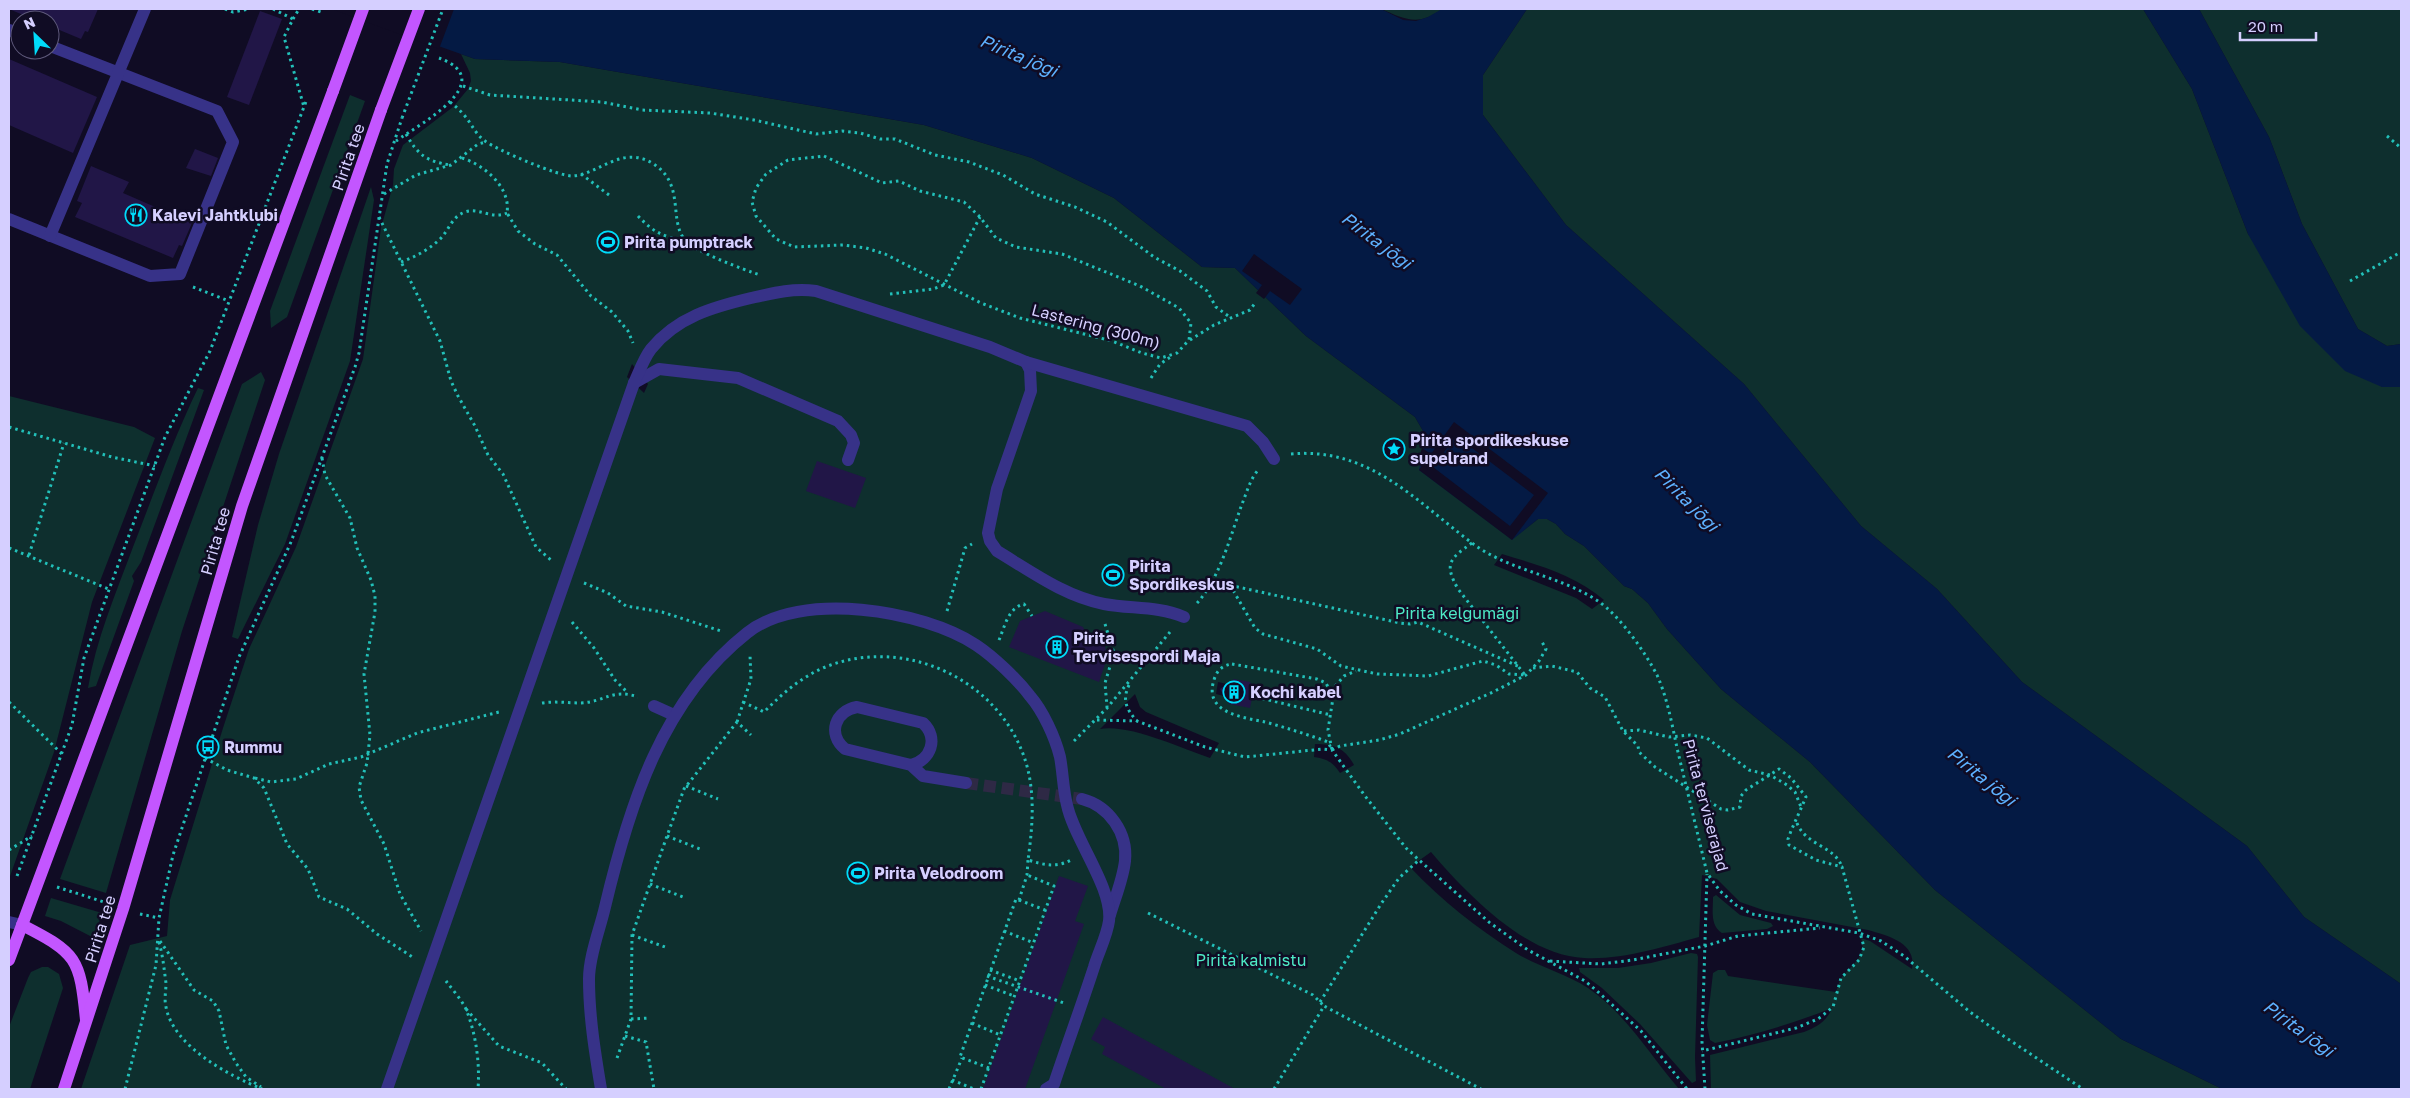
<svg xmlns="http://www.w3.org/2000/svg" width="2410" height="1098" font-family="'Golos Text',sans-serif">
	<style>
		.green { fill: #0e2f2e; fill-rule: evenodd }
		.water { fill: #041a44 }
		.pier { fill: #100c24; fill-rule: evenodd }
		.building { fill: #211647 }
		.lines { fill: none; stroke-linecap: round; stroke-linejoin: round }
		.minor-tunnel { stroke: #2e2945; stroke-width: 12; stroke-dasharray: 12 6; stroke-linecap: butt }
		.path { stroke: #22c0b9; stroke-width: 3; stroke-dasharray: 2.5 4; stroke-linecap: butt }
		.minor { stroke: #373288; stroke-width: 12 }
		.major { stroke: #c356ff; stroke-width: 12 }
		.path-bridge { stroke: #22c0b9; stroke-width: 3; stroke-dasharray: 2.5 4; stroke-linecap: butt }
		.major-bridge { stroke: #c356ff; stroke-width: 12 }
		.labels { text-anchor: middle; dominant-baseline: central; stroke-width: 5; stroke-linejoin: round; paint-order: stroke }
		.street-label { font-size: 16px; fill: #d5cfff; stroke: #100c24 }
		.poi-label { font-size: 16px; font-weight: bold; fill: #d5cfff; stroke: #100c24; text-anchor: start }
		.park-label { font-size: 16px; fill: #4eebc7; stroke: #100c24 }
		.water-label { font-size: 18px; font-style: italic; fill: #5db1ff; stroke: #100c24 }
	</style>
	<rect width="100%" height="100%" fill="#100c24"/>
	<g class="green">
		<path d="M1381 9H1442C1418 27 1405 19 1381 9Z"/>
		<polygon points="1527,9 2143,9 2192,89 2248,234 2382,387 2401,387 2401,984 2304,917 2247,846 2022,682 1937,589 1861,526 1744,384 1566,225 1483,115 1483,75"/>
		<polygon points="2199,9 2401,9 2401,344 2387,346 2358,329 2302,224 2269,137"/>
		<path d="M461 54 475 59 560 62 924 125 1032 158 1114 198 1202 267 1235 268 1306 336 1415 417 1426 436 1515 537 1538 519H1547L1556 524 1565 534 1584 546 1624 586 1632 589 1648 603 1667 629 1721 689 1810 762 1935 890 2121 1039 2222 1089H1711L1710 1055 1804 1032C1817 1027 1827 1021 1832 1008 1794 1023 1756 1035 1715 1043L1710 1040 1707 1025 1713 973 1718 970H1725L1728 976 1836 992C1838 987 1839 981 1842 977 1852 964 1867 957 1861 938L1870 941 1912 969C1917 943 1889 936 1868 930L1766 911 1740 902 1717 879 1702 875 1699 937C1663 947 1622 960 1584 958 1526 956 1466 893 1431 852L1410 867C1441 900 1478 929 1516 953 1539 967 1565 973 1588 988 1626 1014 1650 1055 1679 1089H81L130 945 167 936 170 900 223 728 249 649 296 547 363 359 381 228 393 185 394 169 403 145 453 107 468 89 471 81 470 73ZM632 364 648 384 644 393 627 377ZM1502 554C1538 565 1575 575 1604 600L1592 609 1576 598 1494 565ZM1218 682 1227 684 1229 703 1224 696 1216 694ZM1135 694 1140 707 1146 712 1219 743 1210 758C1180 748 1130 724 1100 729ZM1315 744C1334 744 1345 748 1354 765L1340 773C1333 762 1327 759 1314 757Z"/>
		<polygon points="350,95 365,101 287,317 271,328 270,311"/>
		<polygon points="371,187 374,200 350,361 285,544 238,639 232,637 258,525 279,454"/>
		<polygon points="261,372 265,380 182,631 106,893 60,879 242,384"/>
		<path d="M198 388 204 390 141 562 132 576 134 581 96 686 88 688C96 639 116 593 133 547 154 493 173 440 198 388Z"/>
		<polygon points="9,396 134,427 155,438 92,602 54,752 9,879"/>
		<path d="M1716 895 1740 915 1771 923 1773 926 1767 929 1722 933C1710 925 1713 911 1713 897Z"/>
		<polygon points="51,898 102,913 94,938 61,921 45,916"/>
		<polygon points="1691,953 1697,954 1698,957 1695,1057 1696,1081 1692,1083 1640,1024 1602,988 1580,972 1579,968 1618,968 1651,963"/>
		<polygon points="42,967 48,967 59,974 63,988 30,1089 9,1089 9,1027 28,978 31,972"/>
	</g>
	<g class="water">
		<polygon points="334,9 1381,9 1403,20 1416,21 1428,17 1442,9 1527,9 1483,75 1483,115 1566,225 1744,384 1861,526 1937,589 2022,682 2247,846 2304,917 2401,984 2401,1089 2222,1089 2121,1039 1935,890 1810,762 1721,689 1667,629 1648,603 1632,589 1624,586 1584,546 1565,534 1556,524 1547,519 1538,519 1512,540 1507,536 1419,470 1426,436 1415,417 1306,336 1235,268 1202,267 1114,198 1032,158 924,125 560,62 475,59"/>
		<polygon points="2143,9 2199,9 2269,137 2302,224 2358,329 2387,346 2401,344 2401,387 2382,387 2345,371 2300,326 2248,234 2192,89"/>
	</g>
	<g class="pier">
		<polygon points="332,9 454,9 439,49"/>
		<polygon points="1254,254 1302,289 1290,305 1270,291 1264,299 1256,293 1262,285 1242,271"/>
		<path d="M1454 422 1548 493 1512 540 1419 470 1424 462 1419 458 1422 448 1431 454ZM1456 436 1534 495 1510 526 1433 467Z"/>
	</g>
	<g class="building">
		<polygon points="9,9 98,9 88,32 85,31 81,39 50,26 50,20 35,20"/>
		<polygon points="260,11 282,19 249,105 227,97"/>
		<polygon points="9,59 97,97 73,153 9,125"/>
		<polygon points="195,149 218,158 211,176 186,168"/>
		<polygon points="91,166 129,182 123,193 192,223 182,246 179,245 173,258 75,217 82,203 77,201"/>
		<polygon points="817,461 866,478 855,508 806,491"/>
		<polygon points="1045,611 1083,627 1089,639 1097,640 1105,646 1107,658 1099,682 1009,647 1020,621"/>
		<polygon points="1234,679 1250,682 1254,689 1250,708 1229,704 1220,689"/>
		<polygon points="1059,876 1088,886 1075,921 1084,924 1025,1089 983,1089"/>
		<polygon points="1103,1017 1235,1089 1166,1089 1102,1054 1105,1047 1091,1039"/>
	</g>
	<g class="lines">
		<polyline class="minor-tunnel" points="966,783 1082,799"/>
		<g class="path">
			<polyline points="225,9 233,12 249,9"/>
			<polyline points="273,9 293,19 284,37 304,107"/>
			<polyline points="312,9 324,13"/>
			<polyline points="293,19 299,9"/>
			<polyline points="463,86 490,95 602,102 642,110 710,113 754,120 816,134 842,131 860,133 880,139 895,139 935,155 969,162 1003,175 1035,194 1075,207 1107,222 1154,257 1180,271 1207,291 1216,307 1231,318"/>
			<path d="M450 102C455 106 460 110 464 115 472 124 475 134 485 141 497 150 560 177 573 176 599 174 622 145 652 163 686 183 668 220 685 240 693 251 745 270 760 275"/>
			<path d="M406 134C418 155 426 161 450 165"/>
			<polyline points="2387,136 2401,148"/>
			<path d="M396 141C420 124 501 81 439 58"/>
			<polygon points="824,156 882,183 899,181 920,191 964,202 980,217 996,238 1016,247 1062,254 1140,286 1179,308 1191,323 1189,340 1177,353 1161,358 1142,353 1112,341 1020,318 981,303 885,254 866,248 843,245 794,247 776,239 756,216 752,202 756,188 766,174 788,160"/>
			<path d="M462 158C484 165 511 187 507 213L518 231 535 244 557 255 591 296 612 312 628 331 633 343"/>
			<polyline points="581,174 609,195"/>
			<polyline points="384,194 416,175 451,165 478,144 486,142"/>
			<path d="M638 216C653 232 662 236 684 241"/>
			<polyline points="379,217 440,341 451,381 458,396 475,426 488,455 503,474 536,547 552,561"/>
			<path d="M401 262C415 257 428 250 439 240 449 231 451 217 465 212 479 207 492 220 507 213"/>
			<polyline points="2350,281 2401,252"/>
			<polyline points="193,287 229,301"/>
			<polyline points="890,294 933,289 944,285 980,217"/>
			<polyline points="1190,340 1214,325 1250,310 1255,303"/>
			<polyline points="1151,378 1160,364 1172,356"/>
			<polyline points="9,427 112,457 155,466"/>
			<path d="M1291 454C1369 447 1415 500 1472 543 1509 571 1559 575 1598 601 1620 616 1645 652 1657 675 1667 697 1672 724 1677 748 1687 790 1697 831 1707 873L1720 891 1736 905 1752 914 1859 933 1881 941 1904 956 1970 1012 2005 1037 2083 1089"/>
			<polyline points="322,458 325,475 350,518 357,548 371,580 375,596 375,612 364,674 370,735 367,763 359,787 361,800 384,844 400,894 421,931"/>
			<path d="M1472 543C1449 559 1444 564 1458 589L1525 675"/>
			<polyline points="9,548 111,590"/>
			<polyline points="29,555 64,443"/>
			<polyline points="1211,581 1400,623 1410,624 1418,622 1520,667"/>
			<polyline points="584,583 608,593 626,606 662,612 721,631"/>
			<polyline points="1230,585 1255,628 1263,634 1317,649 1341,666 1377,674 1428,676 1483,661 1496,665 1509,674 1526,675"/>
			<path d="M1197 603C1220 578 1230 537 1242 504 1247 492 1250 479 1259 469"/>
			<polyline points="947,611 965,548 972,544"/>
			<polyline points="572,622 594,648 615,680 628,693"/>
			<polyline points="1105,624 1114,653 1105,683 1107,707"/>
			<path d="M999 640C1005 626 1008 608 1024 604L1032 616"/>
			<path d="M1232 664 1317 679 1326 683 1333 698 1328 730 1332 750 1328 742 1320 739C1302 733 1284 727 1265 722 1242 717 1201 713 1215 677 1218 669 1224 665 1232 664Z"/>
			<polyline points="1533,668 1552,666 1577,672 1590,688 1605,697 1623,731 1638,746 1639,752 1655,767 1721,809 1728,810 1740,807 1741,796 1746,790 1779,769 1791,778 1806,797 1791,831 1788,839 1789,845 1816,860 1842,867 1864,947 1859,960 1841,978 1833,1007 1818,1019 1796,1028 1702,1051"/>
			<path d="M1129 685C1122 700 1126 709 1137 721"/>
			<polyline points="1331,691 1344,676 1356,671"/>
			<polyline points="1256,697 1331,715"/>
			<polyline points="9,702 62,754"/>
			<path d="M743 702 764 712C783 693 802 676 828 666 910 635 1007 684 1028 770 1035 800 1032 831 1028 860 1044 865 1056 868 1071 860"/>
			<path d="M542 703C555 701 568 703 581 703 604 702 613 688 638 697"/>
			<polyline points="1097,720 1137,721 1205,747 1245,757 1323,749 1332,750 1365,796 1406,848 1419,860 1490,923 1528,950 1585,981 1597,991 1641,1031 1687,1089"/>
			<polyline points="737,722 751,679 750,655"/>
			<polyline points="1624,731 1639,730 1669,737 1690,735 1707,738 1749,770 1770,775 1787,785 1795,792 1801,807"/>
			<polyline points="1074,741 1107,708 1170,632"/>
			<polyline points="1332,750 1340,746 1379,740 1400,734 1493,692 1526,675 1539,661 1546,649 1542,642"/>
			<polyline points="205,758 227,770 254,778 264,788 287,844 308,869 319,897 347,909 377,934 414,958"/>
			<polyline points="255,778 271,782 296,779 329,764 361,757 417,733 499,712"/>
			<polyline points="686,786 718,799"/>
			<path d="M1797 823C1805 845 1835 846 1842 867"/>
			<polyline points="667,836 700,849"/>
			<polyline points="9,850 32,836"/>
			<polyline points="17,876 72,725 84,658 165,437 210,351 307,99"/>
			<polyline points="650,884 683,897"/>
			<polyline points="57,887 104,902"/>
			<polyline points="1019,900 1045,910"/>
			<polyline points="1148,913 1313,995 1324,1006"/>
			<polyline points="140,914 159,918"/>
			<polyline points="1004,931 1034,943"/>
			<polyline points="632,935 665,947"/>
			<polyline points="160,941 194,990 213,1001 219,1011 226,1045 236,1063 246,1077 261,1087"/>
			<path d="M159 942C163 956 164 969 166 983 166 991 164 999 166 1007 173 1046 228 1075 262 1089"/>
			<polyline points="1550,961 1601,964 1633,960 1705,946 1738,936 1820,928"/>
			<polyline points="990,970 1020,981"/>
			<polyline points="987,976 1064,1003"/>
			<path d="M446 981C452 989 461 999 466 1009 476 1034 480 1063 478 1089"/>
			<polyline points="985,985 1014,996"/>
			<polyline points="1320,1002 1381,904 1399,878 1419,860"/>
			<polyline points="466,1009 499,1046 542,1063 566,1089"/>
			<polyline points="631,1019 649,1018"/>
			<polyline points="972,1023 1000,1035"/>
			<polyline points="625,1036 646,1042 654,1089"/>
			<polyline points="617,1058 631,1019 632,935 667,836 684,789 737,722 751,735"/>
			<polyline points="989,1068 960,1057 1016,899 1019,900 1027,875 1028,860"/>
			<polyline points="952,1080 974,1089"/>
			<polyline points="125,1089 156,965 159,918 173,855 239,657 291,542 355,367 359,353 387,164 402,118"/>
			<polyline points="949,1089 962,1058"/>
			<polyline points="981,1089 1054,886 1027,875"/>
			<polyline points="1274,1089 1324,1006 1481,1089"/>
			<polyline points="1705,1089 1702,1042 1707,874"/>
		</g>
		<g class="minor">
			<polyline points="9,30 20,34"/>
			<polyline points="9,219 150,276 180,274 233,142 217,111 50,46"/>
			<polyline points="50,236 145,9"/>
			<path d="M1026 362 1030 370 1031 391 997 489 988 533 990 541 997 551C1032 572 1064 596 1104 604 1131 609 1158 606 1184 617"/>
			<polyline points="634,383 659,369 738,378 838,421 851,435 854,443 848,460"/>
			<polyline points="654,706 674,715"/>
			<path d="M911 765C931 760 939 738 923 723L857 707C835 711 827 734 845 749L911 765 923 776 966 783"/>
			<path d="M1082 799C1109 806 1128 833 1125 861 1123 879 1115 898 1110 915"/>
			<polyline points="9,922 22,925"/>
			<path d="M387 1089 634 383C639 372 644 358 651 349 677 317 713 307 751 298 773 293 793 288 816 291L990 347 1026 362 1247 426 1263 442 1274 459"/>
			<path d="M601 1089C595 1053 589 1016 589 979 589 956 600 929 605 907 629 806 662 700 747 633 800 590 923 610 976 645 994 657 1017 679 1030 696 1043 711 1055 737 1060 757 1063 773 1063 789 1067 805 1074 839 1113 888 1109 921 1107 936 1098 953 1094 967 1081 1007 1067 1045 1054 1084L1046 1089"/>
		</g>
		<g class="major">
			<path d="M22 925C77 953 80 958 86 1020"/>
			<polyline points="9,960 333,91"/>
			<polyline points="64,1089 123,909 242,506 381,110"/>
		</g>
		<polyline class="path-bridge" points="402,118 443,9"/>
		<g class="major-bridge">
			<polyline points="333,91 363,9"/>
			<polyline points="381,110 419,9"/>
		</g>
	</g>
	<defs>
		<g id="restaurant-ring" transform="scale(1.125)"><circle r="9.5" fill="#100c24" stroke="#00dcfa" stroke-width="1.5"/><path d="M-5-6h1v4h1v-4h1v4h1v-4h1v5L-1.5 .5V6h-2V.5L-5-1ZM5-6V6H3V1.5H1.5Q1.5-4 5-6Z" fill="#00dcfa"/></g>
		<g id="stadium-ring" transform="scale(1.125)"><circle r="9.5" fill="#100c24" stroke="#00dcfa" stroke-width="1.5"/><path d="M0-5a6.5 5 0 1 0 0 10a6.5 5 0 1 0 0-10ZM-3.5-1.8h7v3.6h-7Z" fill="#00dcfa"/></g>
		<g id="sight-ring" transform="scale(1.125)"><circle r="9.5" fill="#100c24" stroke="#00dcfa" stroke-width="1.5"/><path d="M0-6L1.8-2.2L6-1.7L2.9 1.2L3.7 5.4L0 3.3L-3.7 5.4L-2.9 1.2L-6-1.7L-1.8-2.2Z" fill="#00dcfa"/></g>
		<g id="building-ring" transform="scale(1.125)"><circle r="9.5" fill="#100c24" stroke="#00dcfa" stroke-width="1.5"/><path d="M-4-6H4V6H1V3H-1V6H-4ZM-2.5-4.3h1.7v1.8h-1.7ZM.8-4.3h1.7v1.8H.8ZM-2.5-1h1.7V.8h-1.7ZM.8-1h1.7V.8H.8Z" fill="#00dcfa"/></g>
		<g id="bus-ring" transform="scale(1.125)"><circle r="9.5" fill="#100c24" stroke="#00dcfa" stroke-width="1.5"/><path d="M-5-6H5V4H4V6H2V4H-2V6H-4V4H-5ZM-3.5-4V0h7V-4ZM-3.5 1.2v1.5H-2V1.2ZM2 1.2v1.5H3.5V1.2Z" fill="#00dcfa"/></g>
	</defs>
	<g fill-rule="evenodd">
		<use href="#restaurant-ring" x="136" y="215"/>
		<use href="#stadium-ring" x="608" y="242"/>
		<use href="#sight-ring" x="1394" y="449"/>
		<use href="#stadium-ring" x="1113" y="575"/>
		<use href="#building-ring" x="1057" y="647"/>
		<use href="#building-ring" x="1234" y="692"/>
		<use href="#bus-ring" x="208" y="747"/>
		<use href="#stadium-ring" x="858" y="873"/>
	</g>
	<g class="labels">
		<g class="street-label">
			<text transform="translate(348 157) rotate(-71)">Pirita tee</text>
			<text transform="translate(1096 326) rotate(15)">Lastering (300m)</text>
			<text transform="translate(215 541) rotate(-74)">Pirita tee</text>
			<text transform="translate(1706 805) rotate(75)">Pirita terviserajad</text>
			<text transform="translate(100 929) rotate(-73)">Pirita tee</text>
		</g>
		<g class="poi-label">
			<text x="152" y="215">Kalevi Jahtklubi</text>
			<text x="624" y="242">Pirita pumptrack</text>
			<text x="1410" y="440">Pirita spordikeskuse<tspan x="1410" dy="18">supelrand</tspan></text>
			<text x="1129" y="566">Pirita<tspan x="1129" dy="18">Spordikeskus</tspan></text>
			<text x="1073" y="638">Pirita<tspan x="1073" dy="18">Tervisespordi Maja</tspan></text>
			<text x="1250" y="692">Kochi kabel</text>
			<text x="224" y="747">Rummu</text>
			<text x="874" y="873">Pirita Velodroom</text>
		</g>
		<g class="park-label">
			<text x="1457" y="613">Pirita kelgumägi</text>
			<text x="1251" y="960">Pirita kalmistu</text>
		</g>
		<g class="water-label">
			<text transform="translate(1019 55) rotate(23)">Pirita jõgi</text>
			<text transform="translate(1377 240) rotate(37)">Pirita jõgi</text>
			<text transform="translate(1687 499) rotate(45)">Pirita jõgi</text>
			<text transform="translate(1982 776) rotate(39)">Pirita jõgi</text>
			<text transform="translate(2299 1028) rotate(36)">Pirita jõgi</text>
		</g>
	</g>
	<rect width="2410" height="1098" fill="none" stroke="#d5cfff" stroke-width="20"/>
	<g transform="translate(35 35) rotate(335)"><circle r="24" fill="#100c24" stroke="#5f5a7c"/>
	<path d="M0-4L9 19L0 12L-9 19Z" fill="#00dcfa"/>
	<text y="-8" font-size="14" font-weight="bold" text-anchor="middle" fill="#d5cfff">N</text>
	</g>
	<path d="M2240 32v8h76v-8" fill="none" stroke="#d5cfff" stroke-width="2.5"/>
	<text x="2248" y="32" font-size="15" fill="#d5cfff" stroke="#100c24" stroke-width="4" paint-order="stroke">20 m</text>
</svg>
